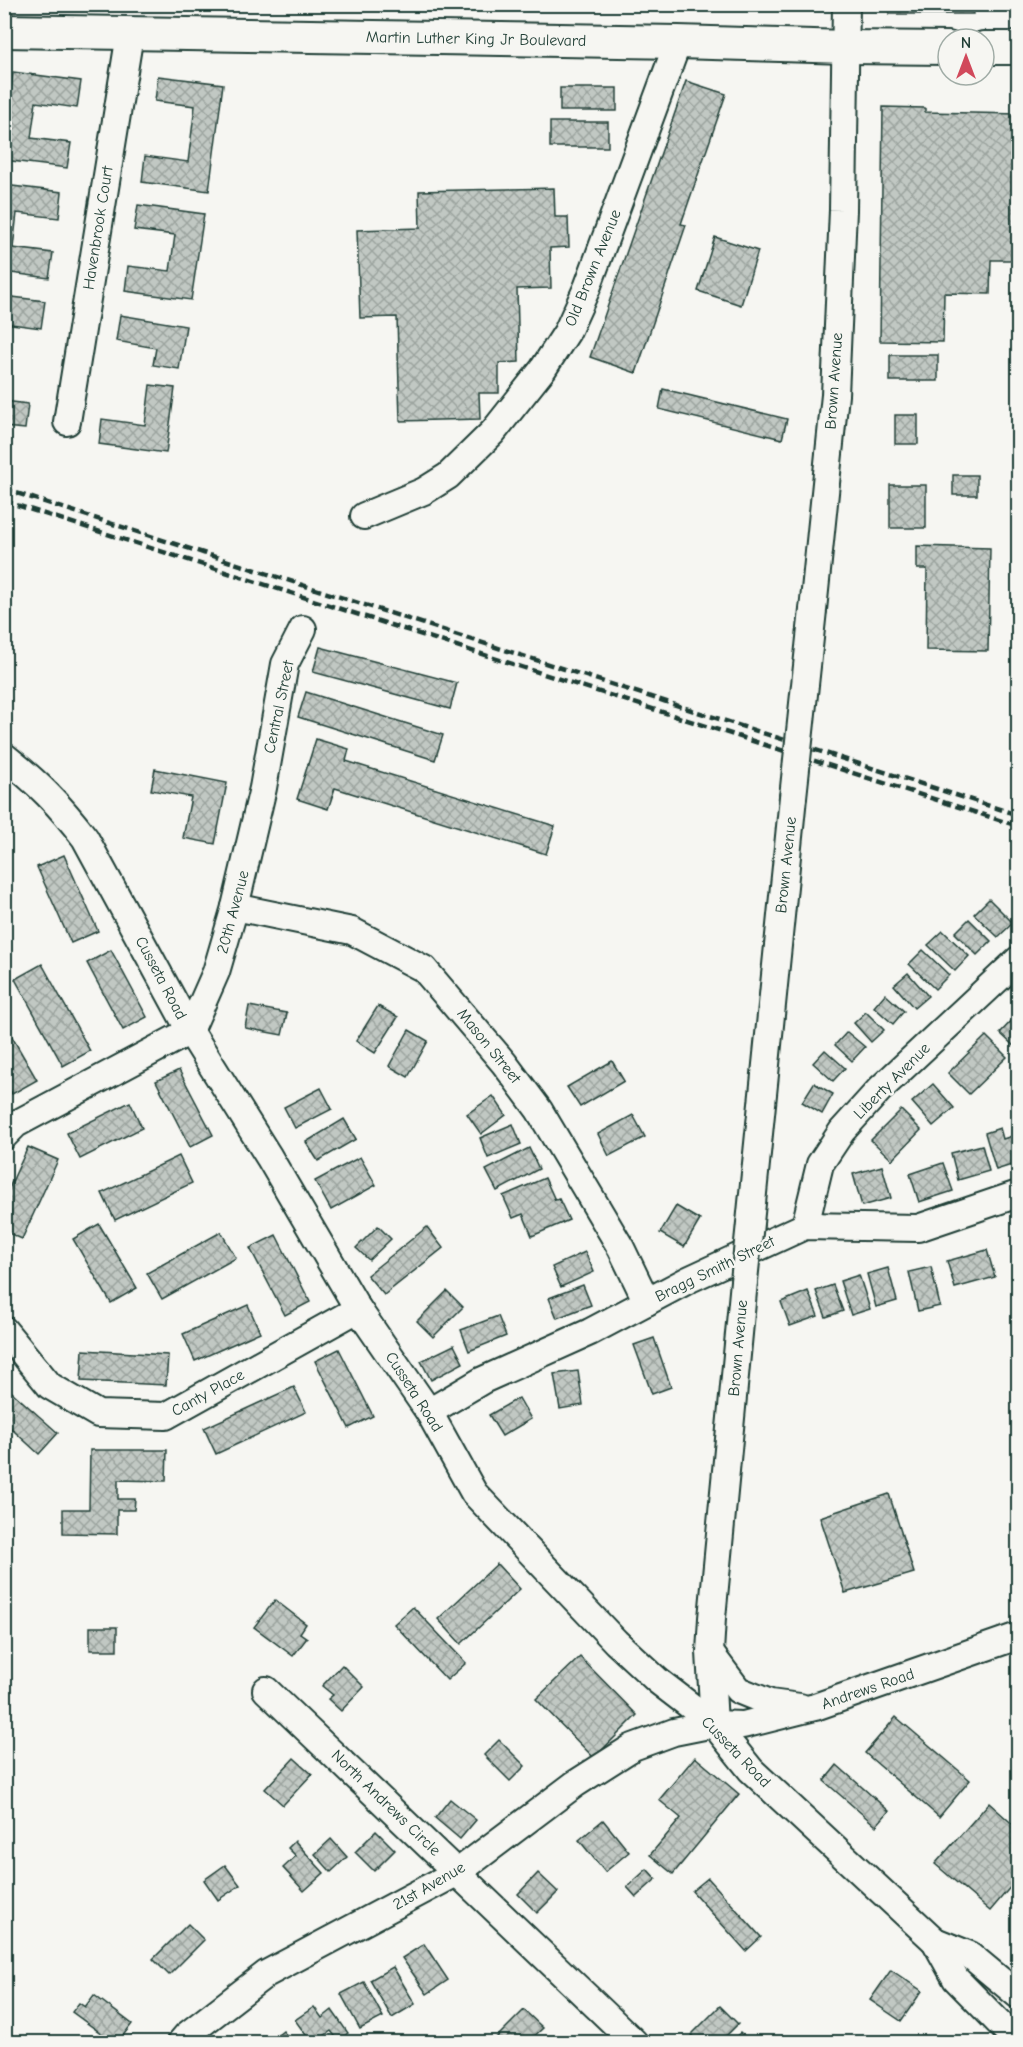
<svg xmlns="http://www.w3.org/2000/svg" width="1023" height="2047" font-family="'Comic Neue',sans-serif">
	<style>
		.building { fill: url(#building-cross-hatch); stroke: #1f3d34; stroke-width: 1.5 }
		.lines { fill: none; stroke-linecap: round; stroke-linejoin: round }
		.minor-casing { stroke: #1f3d34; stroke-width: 30 }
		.major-casing { stroke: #1f3d34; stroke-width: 36 }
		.minor { stroke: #f6f6f2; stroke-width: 26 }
		.major { stroke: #f6f6f2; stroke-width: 32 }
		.rail { stroke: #1f3d34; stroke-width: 4.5; stroke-dasharray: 9 4.5; stroke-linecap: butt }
		.minor-bridge-casing { stroke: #1f3d34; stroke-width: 30; stroke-linecap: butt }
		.minor-bridge { stroke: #f6f6f2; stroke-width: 26 }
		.labels { text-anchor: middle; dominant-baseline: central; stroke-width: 5; stroke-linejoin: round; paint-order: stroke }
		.street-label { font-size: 16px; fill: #1f3d34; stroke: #f6f6f2 }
	</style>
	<defs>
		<pattern id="building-cross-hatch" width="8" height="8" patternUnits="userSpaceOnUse" patternTransform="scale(1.5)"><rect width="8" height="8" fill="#c1c8c3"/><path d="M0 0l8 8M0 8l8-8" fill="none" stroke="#9ca49f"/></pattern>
	</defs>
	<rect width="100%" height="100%" fill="#f6f6f2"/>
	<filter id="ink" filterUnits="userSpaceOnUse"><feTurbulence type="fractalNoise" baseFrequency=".0167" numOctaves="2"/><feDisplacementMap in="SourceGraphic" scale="12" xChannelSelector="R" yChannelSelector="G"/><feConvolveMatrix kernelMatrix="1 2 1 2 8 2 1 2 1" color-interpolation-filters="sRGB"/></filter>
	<g filter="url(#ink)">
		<g class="building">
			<rect x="889" y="4" width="84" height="10"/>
			<polygon points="13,72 81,81 77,108 36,102 31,138 71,143 67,168 4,160 4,136"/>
			<polygon points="158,76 223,84 209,191 142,182 145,156 188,162 195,106 155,101"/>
			<polygon points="686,81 726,94 681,224 686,225 636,373 590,357"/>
			<rect x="560" y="88" width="57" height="23"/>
			<polygon points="883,107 925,108 925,112 1018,114 1018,260 991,260 990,294 944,293 943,342 880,341"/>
			<rect x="550" y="122" width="58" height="25"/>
			<polygon points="4,185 62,192 59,218 17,213 13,248 53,253 49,278 4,272"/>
			<polygon points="554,188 555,217 568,217 569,247 550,248 551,288 517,289 519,362 499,363 499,393 479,393 480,419 400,421 397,317 360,318 357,230 420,228 419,191"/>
			<polygon points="138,205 204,214 191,300 125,291 128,266 170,271 175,235 134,230"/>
			<polygon points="715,237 758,251 741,305 698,291"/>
			<polygon points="4,296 45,301 41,328 4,323"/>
			<polygon points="120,315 186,326 179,369 153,365 156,348 116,341"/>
			<rect x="890" y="355" width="48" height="26"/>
			<polygon points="150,385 175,388 166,453 99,444 102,419 145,425"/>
			<polygon points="663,389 787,419 782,439 659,409"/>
			<polygon points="4,401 28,404 25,429 4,427"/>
			<rect x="895" y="415" width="23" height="29"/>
			<rect x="953" y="475" width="24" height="20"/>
			<rect x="890" y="485" width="36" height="43"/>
			<polygon points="917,546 990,548 988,651 926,650 927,569 917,569"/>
			<polygon points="320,647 457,683 450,709 313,672"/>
			<polygon points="306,692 443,735 435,760 298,717"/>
			<polygon points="316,739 349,749 346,761 555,826 546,854 335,788 328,809 297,799"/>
			<polygon points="155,769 227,783 215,844 183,838 191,797 151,790"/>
			<polygon points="64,855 98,931 71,943 37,867"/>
			<polygon points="989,899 1013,923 998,937 974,914"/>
			<polygon points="969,919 991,941 977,955 955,933"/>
			<polygon points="943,931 969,956 955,971 928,945"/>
			<polygon points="111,950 147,1017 123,1030 87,963"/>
			<polygon points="923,950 949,975 935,989 909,964"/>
			<polygon points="42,964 90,1051 63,1066 15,979"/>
			<polygon points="908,973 928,996 914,1008 894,985"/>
			<polygon points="885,994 904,1011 893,1024 874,1007"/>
			<polygon points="249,1006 287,1013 282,1035 245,1028"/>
			<polygon points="378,1006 398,1017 375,1053 356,1041"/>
			<polygon points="866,1012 884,1030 871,1042 854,1023"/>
			<polygon points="1018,1014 1018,1050 1000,1033"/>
			<polygon points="4,1023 37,1080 12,1094 4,1081"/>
			<polygon points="409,1030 428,1041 408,1077 389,1066"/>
			<polygon points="847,1032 865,1047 852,1061 835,1045"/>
			<polygon points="986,1036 1007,1057 969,1094 948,1073"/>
			<polygon points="825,1050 845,1068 833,1081 813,1063"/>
			<polygon points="612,1061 624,1081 580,1107 567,1087"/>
			<polygon points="179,1070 213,1135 190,1147 156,1081"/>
			<polygon points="814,1083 833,1094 822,1114 802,1102"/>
			<polygon points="933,1084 954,1108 933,1126 912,1102"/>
			<polygon points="321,1088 332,1109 295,1128 284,1107"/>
			<polygon points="493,1096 506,1115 481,1134 467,1114"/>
			<polygon points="130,1102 142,1128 80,1159 67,1133"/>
			<polygon points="901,1110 921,1130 892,1160 871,1140"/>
			<polygon points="633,1115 645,1137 609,1156 598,1134"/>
			<polygon points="344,1119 356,1139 318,1161 306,1142"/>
			<polygon points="513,1124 521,1144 488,1158 480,1138"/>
			<polygon points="1000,1128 1003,1139 1015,1135 1018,1145 1018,1163 996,1170 985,1133"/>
			<polygon points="982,1145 989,1171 958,1180 951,1153"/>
			<polygon points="28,1147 58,1160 22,1239 4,1231 4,1199"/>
			<polygon points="529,1148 539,1169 497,1191 486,1170"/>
			<polygon points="179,1156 192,1183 115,1220 102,1193"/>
			<polygon points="360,1157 376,1185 331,1210 315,1181"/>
			<polygon points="943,1163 953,1191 919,1202 910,1174"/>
			<polygon points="882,1166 891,1198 862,1206 853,1174"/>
			<polygon points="545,1178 555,1200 559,1199 569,1220 532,1236 523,1214 513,1218 503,1196"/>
			<polygon points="676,1206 700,1220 684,1247 660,1233"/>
			<polygon points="99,1224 137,1288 111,1303 73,1239"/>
			<polygon points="378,1226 391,1239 369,1260 356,1248"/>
			<polygon points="427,1227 443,1248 384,1295 367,1275"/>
			<polygon points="221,1232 236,1258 162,1299 147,1273"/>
			<polygon points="276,1235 310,1302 285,1315 250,1248"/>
			<polygon points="987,1250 995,1277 955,1288 947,1261"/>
			<polygon points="585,1252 594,1272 561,1287 552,1267"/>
			<polygon points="931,1267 940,1306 918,1311 909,1272"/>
			<polygon points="888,1268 897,1301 876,1307 867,1274"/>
			<polygon points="859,1275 870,1309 851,1315 840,1281"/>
			<polygon points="583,1285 591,1305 557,1318 549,1298"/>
			<polygon points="833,1285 843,1311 826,1317 816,1291"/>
			<polygon points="447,1291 463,1307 433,1337 417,1321"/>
			<polygon points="808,1291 818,1316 790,1326 781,1302"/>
			<polygon points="248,1305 260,1332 195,1361 183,1334"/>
			<polygon points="498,1316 506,1336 469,1351 461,1330"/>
			<polygon points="654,1338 671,1387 652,1394 634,1345"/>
			<polygon points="454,1345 463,1363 431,1380 421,1361"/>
			<polygon points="339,1349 373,1416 349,1428 315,1361"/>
			<polygon points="83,1350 168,1355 166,1385 81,1381"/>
			<polygon points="578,1371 583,1405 560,1409 554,1374"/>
			<polygon points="4,1385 58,1433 39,1454 4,1422"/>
			<polygon points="294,1387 306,1412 216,1454 204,1428"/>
			<polygon points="519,1398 531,1419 502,1436 489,1415"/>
			<polygon points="90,1450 167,1450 166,1481 118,1480 118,1499 135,1499 134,1510 117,1510 117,1534 63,1533 63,1509 89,1509"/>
			<polygon points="889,1494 914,1573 845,1593 820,1517"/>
			<polygon points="497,1564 520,1589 461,1644 438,1619"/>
			<polygon points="275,1600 306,1624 300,1633 307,1638 293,1656 254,1627"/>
			<polygon points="413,1607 466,1663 447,1680 394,1624"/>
			<rect x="90" y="1627" width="27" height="23"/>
			<polygon points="580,1657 637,1715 594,1758 536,1699"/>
			<polygon points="342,1665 364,1687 341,1711 328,1699 333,1695 322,1686"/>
			<polygon points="896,1717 970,1780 939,1817 865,1753"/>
			<polygon points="499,1740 525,1766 510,1781 484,1755"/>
			<polygon points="695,1757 739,1794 673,1874 650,1855 681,1818 659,1800"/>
			<polygon points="294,1758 312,1774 283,1805 265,1789"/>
			<polygon points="837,1765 889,1811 876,1826 824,1781"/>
			<polygon points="450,1799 476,1820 460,1839 435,1818"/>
			<polygon points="989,1803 1018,1829 1018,1878 990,1911 935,1864"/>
			<polygon points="603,1820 629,1852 605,1872 579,1840"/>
			<polygon points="376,1831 395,1850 374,1871 355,1852"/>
			<polygon points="331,1839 347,1857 331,1872 315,1854"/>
			<polygon points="295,1841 324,1873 304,1891 283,1868 296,1856 288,1848"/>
			<polygon points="225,1865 240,1885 218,1900 204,1880"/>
			<polygon points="647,1869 656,1879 636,1897 627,1887"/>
			<polygon points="538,1873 558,1892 537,1913 518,1894"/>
			<polygon points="708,1878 761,1937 746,1951 692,1891"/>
			<polygon points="188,1924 204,1940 169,1975 153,1959"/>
			<polygon points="424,1944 448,1980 427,1994 402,1958"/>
			<polygon points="393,1967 415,2004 392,2018 370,1980"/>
			<polygon points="891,1970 922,1991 901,2021 870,2000"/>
			<polygon points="364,1982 383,2017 360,2029 341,1994"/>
			<polygon points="94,1995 132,2024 118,2042 113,2042 72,2012 79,2003 85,2007"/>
			<polygon points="720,2006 738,2024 720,2042 698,2042 691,2035"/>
			<polygon points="314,2007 322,2018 332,2010 348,2033 338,2040 331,2031 315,2042 311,2042 295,2020"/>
			<polygon points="524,2010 543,2028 528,2042 492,2042"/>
			<polygon points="283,2031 292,2042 269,2042"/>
			<polygon points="740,2033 750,2042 730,2042"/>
		</g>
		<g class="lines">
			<g class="minor-casing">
				<g id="minor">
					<polyline points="67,422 130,34"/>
					<polyline points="364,516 424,491 448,476 493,432 543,369 567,332 587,288 678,42"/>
					<polyline points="813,610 835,395 843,210 846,4"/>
					<path d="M4 756C38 783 59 804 85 838L190 1031 269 1157 358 1309 429 1412 474 1493 616 1642 658 1681 714 1724 751 1770 935 1941 956 1979 1018 2042"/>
					<polyline points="235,907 352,931 424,969 504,1063 539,1110 621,1248 647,1302"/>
					<polyline points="4,1136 16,1124 190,1031 216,972 235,907 263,788 285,664 303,629"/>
					<polyline points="750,1223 793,797"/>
					<polyline points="805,1226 820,1164 842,1131 880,1089 1018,960"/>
					<polyline points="4,1330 50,1386 98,1414 166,1416 358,1309"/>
					<polyline points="429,1412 483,1380 590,1332 690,1279 805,1226 918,1228 1018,1194"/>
					<polyline points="711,1654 738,1690 770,1703 800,1707"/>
					<polyline points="266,1690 634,2042"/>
					<polyline points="714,1724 710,1652 712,1618 744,1281"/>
					<polyline points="935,1941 970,1955 1018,1995"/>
					<polyline points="181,2042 187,2035 266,1974 458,1872 575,1784 633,1747 674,1732 714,1724 743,1725 815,1707 1018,1636"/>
				</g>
			</g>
			<g class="major-casing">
				<g id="major">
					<polyline points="4,31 678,42 846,47 948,48"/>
					<polyline points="984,48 1018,48"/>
				</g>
			</g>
			<use href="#minor" class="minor"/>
			<use href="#major" class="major"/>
			<g class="rail">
				<polyline points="4,489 1018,815"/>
				<polyline points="4,501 1018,826"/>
			</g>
			<g class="minor-bridge-casing">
				<g id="minor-bridge">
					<polyline points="793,797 813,610"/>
					<polyline points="744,1281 750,1223"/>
				</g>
			</g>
			<use href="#minor-bridge" class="minor-bridge"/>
		</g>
	</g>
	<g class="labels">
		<g class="street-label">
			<text transform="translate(476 39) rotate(1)">Martin Luther King Jr Boulevard</text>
			<text transform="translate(98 228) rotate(-81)">Havenbrook Court</text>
			<text transform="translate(593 268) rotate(-68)">Old Brown Avenue</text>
			<text transform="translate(834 381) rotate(-86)">Brown Avenue</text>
			<text transform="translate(279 707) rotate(-78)">Central Street</text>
			<text transform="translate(786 865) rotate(-84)">Brown Avenue</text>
			<text transform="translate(233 912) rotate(-75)">20th Avenue</text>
			<text transform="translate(161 978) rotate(62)">Cusseta Road</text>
			<text transform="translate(489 1046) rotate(51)">Mason Street</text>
			<text transform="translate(892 1081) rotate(-45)">Liberty Avenue</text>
			<text transform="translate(715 1269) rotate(-26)">Bragg Smith Street</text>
			<text transform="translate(738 1348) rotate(-85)">Brown Avenue</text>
			<text transform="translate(414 1392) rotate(57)">Cusseta Road</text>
			<text transform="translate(208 1393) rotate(-29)">Canty Place</text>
			<text transform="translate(868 1689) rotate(-19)">Andrews Road</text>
			<text transform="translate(736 1752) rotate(46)">Cusseta Road</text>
			<text transform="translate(386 1803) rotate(44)">North Andrews Circle</text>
			<text transform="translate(429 1886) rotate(-30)">21st Avenue</text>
		</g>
	</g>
	<rect width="1023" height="2047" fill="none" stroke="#f6f6f2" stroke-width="24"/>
	<rect x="12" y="12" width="999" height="2023" fill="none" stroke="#1f3d34" stroke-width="2" filter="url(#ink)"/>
	<g transform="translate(966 57)"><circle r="28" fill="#f6f6f2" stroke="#a0aca6" stroke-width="1.5"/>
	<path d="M0-4.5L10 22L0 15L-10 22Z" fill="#d1495b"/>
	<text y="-9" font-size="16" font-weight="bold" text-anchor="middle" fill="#1f3d34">N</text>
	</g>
</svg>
